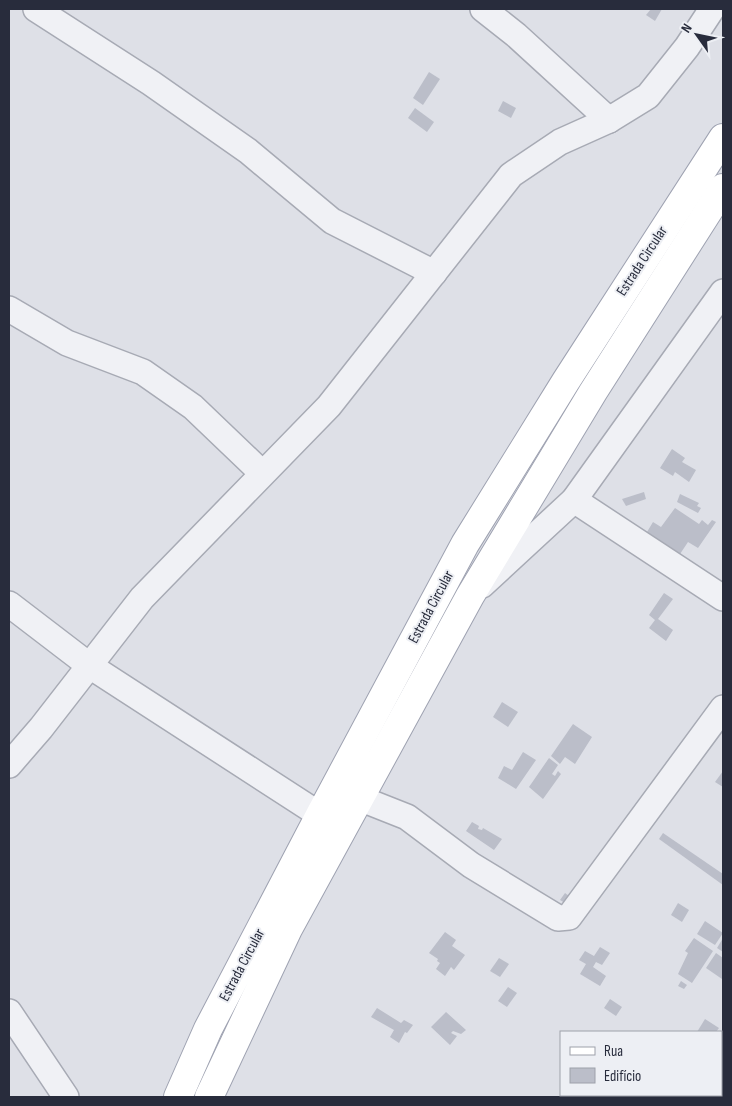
<svg xmlns="http://www.w3.org/2000/svg" width="732" height="1106" font-family="'Sofia Sans Condensed',sans-serif">
	<style>
		.building { fill: #bbbec9 }
		.lines { fill: none; stroke-linecap: round; stroke-linejoin: round }
		.minor-casing { stroke: #a7aab4; stroke-width: 28 }
		.major-casing { stroke: #9ea2b1; stroke-width: 30 }
		.minor { stroke: #f0f1f5; stroke-width: 25 }
		.major { stroke: #fff; stroke-width: 28 }
		.labels { text-anchor: middle; dominant-baseline: central; stroke-width: 4; stroke-linejoin: round; paint-order: stroke }
		.street-label { font-size: 15px; fill: #282c3c; stroke: #edeff4 }
	</style>
	<rect width="100%" height="100%" fill="#dee0e7"/>
	<g class="building">
		<polygon points="651,9 662,9 655,21 646,15"/>
		<polygon points="429,72 440,79 423,105 413,98"/>
		<polygon points="503,101 516,108 511,118 498,111"/>
		<polygon points="415,108 434,122 427,132 408,118"/>
		<polygon points="672,449 685,458 682,462 696,470 689,482 675,472 673,476 660,468"/>
		<polygon points="644,492 646,499 626,506 622,499"/>
		<polygon points="680,494 699,503 697,506 701,508 698,513 677,502"/>
		<polygon points="675,508 699,524 702,520 708,525 712,520 716,522 698,548 688,542 680,554 647,532 653,522 661,527"/>
		<polygon points="664,593 673,599 658,619 673,630 666,641 649,628 655,620 649,615"/>
		<polygon points="502,702 518,712 508,727 493,717"/>
		<polygon points="573,724 592,737 575,764 565,757 560,764 551,756"/>
		<polygon points="523,752 536,760 516,789 498,778 504,766 512,770"/>
		<polygon points="549,758 558,765 552,774 555,776 558,771 561,774 543,799 529,787"/>
		<polygon points="723,771 723,787 715,782"/>
		<polygon points="472,822 479,826 478,829 482,830 483,828 502,839 494,850 466,831"/>
		<polygon points="663,833 723,874 723,885 659,839"/>
		<polygon points="565,893 569,896 565,903 560,900"/>
		<polygon points="678,903 689,910 682,922 671,915"/>
		<polygon points="705,921 723,933 715,945 697,934"/>
		<polygon points="445,932 456,940 452,946 465,955 454,970 451,967 445,976 436,969 440,963 437,961 438,959 429,953"/>
		<polygon points="694,938 713,951 692,983 678,974 688,953 685,951"/>
		<polygon points="723,938 723,952 717,948"/>
		<polygon points="600,947 610,953 602,965 596,962 593,967 606,976 600,986 580,974 586,964 579,960 585,951 594,956"/>
		<polygon points="716,953 723,958 722,979 706,968"/>
		<polygon points="499,958 509,964 500,977 490,971"/>
		<polygon points="681,981 687,985 684,989 678,986"/>
		<polygon points="508,987 517,993 507,1007 498,1001"/>
		<polygon points="610,999 622,1007 616,1016 604,1008"/>
		<polygon points="377,1008 401,1023 404,1020 413,1025 407,1033 405,1032 399,1043 390,1037 394,1030 371,1017"/>
		<polygon points="446,1012 466,1030 461,1034 453,1031 451,1033 457,1036 450,1045 431,1027"/>
		<polygon points="705,1019 719,1028 716,1032 697,1032"/>
	</g>
	<g class="lines">
		<g class="minor-casing">
			<g id="minor">
				<polyline points="36,9 151,83 248,151 332,221 434,273"/>
				<polyline points="483,9 516,35 609,120"/>
				<polyline points="9,309 67,343 143,372 193,407 262,473"/>
				<polyline points="574,500 723,598"/>
				<polyline points="482,585 574,500 723,292"/>
				<polyline points="9,604 90,666 320,815"/>
				<polyline points="9,765 41,728 142,598 329,406 511,175 560,142 609,120 648,96 687,47 712,9"/>
				<polyline points="359,798 407,817 471,865 558,918 569,917 723,708"/>
				<polyline points="9,1012 66,1097"/>
			</g>
		</g>
		<g class="major-casing">
			<g id="major">
				<polyline points="178,1097 208,1029 320,815 465,544 566,381 723,138"/>
				<polyline points="209,1097 288,929 470,596 593,392 723,188"/>
			</g>
		</g>
		<use href="#minor" class="minor"/>
		<use href="#major" class="major"/>
	</g>
	<g class="labels">
		<g class="street-label">
			<text transform="translate(642 261) rotate(-57)">Estrada Circular</text>
			<text transform="translate(431 607) rotate(-62)">Estrada Circular</text>
			<text transform="translate(242 965) rotate(-62)">Estrada Circular</text>
		</g>
	</g>
	<rect width="732" height="1106" fill="none" stroke="#282c3c" stroke-width="20"/>
	<rect x="560" y="1031" width="162" height="65" fill="#edeff4" stroke="#9ea1aa"/>
	<rect x="570" y="1047" width="25" height="8" fill="#ffffff" stroke="#9ea1aa"/>
	<text x="604" y="1056" font-size="15" fill="#282c3c">Rua</text>
	<rect x="570" y="1068" width="25" height="15" fill="#bbbec9" stroke="#9ea1aa"/>
	<text x="604" y="1081" font-size="15" fill="#282c3c">Edifício</text>
	<g transform="translate(697 35) rotate(303)" stroke="#edeff4" stroke-width="4" paint-order="stroke">
	<path d="M0-4L9 19L0 12L-9 19Z" fill="#282c3c"/>
	<text y="-8" font-size="14" font-weight="bold" text-anchor="middle" fill="#282c3c">N</text>
	</g>
</svg>
